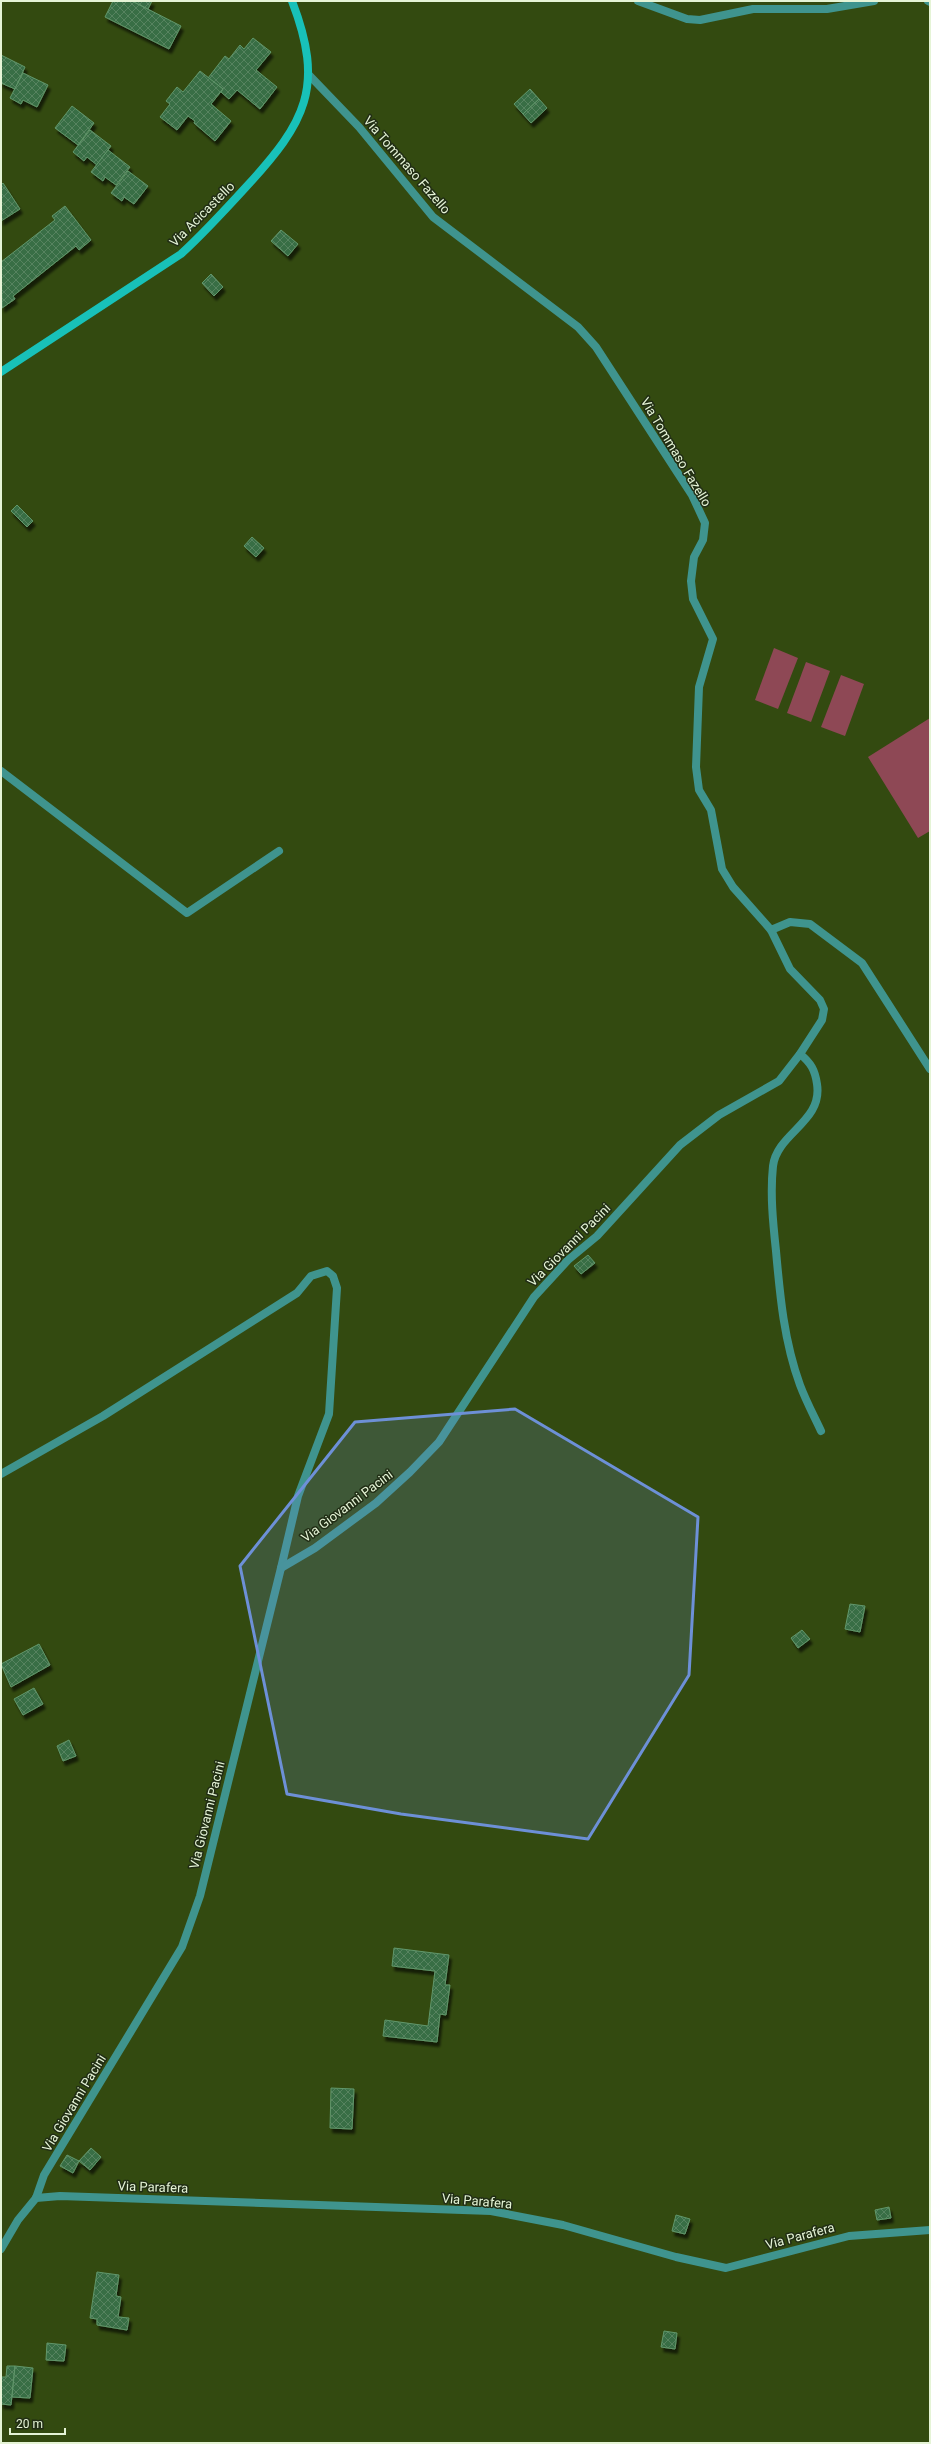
<svg xmlns="http://www.w3.org/2000/svg" width="931" height="2444" font-family="Roboto,sans-serif">
	<style>
		.green { fill: #8e4855 }
		.building { fill: url(#building-cross-hatch); stroke: #61976b; filter: url(#shadow) }
		.lines { fill: none; stroke-linecap: round; stroke-linejoin: round }
		.lane { stroke: #3f948e; stroke-width: 8 }
		.street { stroke: #3f948e; stroke-width: 8 }
		.secondary { stroke: #18c1b9; stroke-width: 8 }
		.marked { fill: #6d90d7; fill-opacity: 0.2; stroke: #6d90d7; stroke-width: 3; stroke-linejoin: round }
		.labels { text-anchor: middle; dominant-baseline: central; stroke-width: 3; stroke-linejoin: round; paint-order: stroke }
		.street-label { font-size: 13px; fill: #e5f4d6; stroke: #212d15 }
	</style>
	<defs>
		<pattern id="building-cross-hatch" width="8" height="8" patternUnits="userSpaceOnUse"><rect width="8" height="8" fill="#396e45"/><path d="M0 0l8 8M0 8l8-8" fill="none" stroke="#56835f"/></pattern>
		<filter id="shadow"><feDropShadow dx="2.5" dy="4.5" stdDeviation="1" flood-color="#0009"/></filter>
	</defs>
	<rect width="100%" height="100%" fill="#334a10"/>
	<g class="green">
		<polygon points="774,648 798,658 778,709 755,700"/>
		<polygon points="806,662 830,671 811,722 787,713"/>
		<polygon points="841,675 864,684 845,736 821,727"/>
		<polygon points="930,718 930,831 918,838 868,757"/>
	</g>
	<g class="building">
		<polygon points="113,1 132,1 181,26 169,49 105,17"/>
		<polygon points="132,1 152,1 148,9"/>
		<polygon points="253,38 271,52 256,70 277,87 260,109 237,90 229,99 221,92 223,89 208,78 225,56 229,59 240,45 244,49"/>
		<polygon points="1,55 25,67 15,89 1,83"/>
		<polygon points="200,71 223,89 211,104 231,121 215,141 194,123 195,121 188,116 177,130 160,117 170,104 166,101 177,87 183,92"/>
		<polygon points="23,73 48,85 37,107 23,100 21,104 10,98"/>
		<polygon points="530,89 539,99 523,114 514,104"/>
		<polygon points="539,99 547,108 531,123 523,114"/>
		<polygon points="72,106 94,123 78,145 55,128"/>
		<polygon points="90,130 111,146 97,165 87,157 84,161 73,152"/>
		<polygon points="108,150 130,167 116,185 105,177 103,181 91,172"/>
		<polygon points="128,171 148,186 134,204 124,197 122,201 111,193"/>
		<polygon points="3,183 20,209 1,221 1,185"/>
		<polygon points="65,206 91,240 79,250 76,246 13,296 15,299 2,308 1,262 55,220 52,216"/>
		<polygon points="281,230 298,244 288,256 271,241"/>
		<polygon points="211,274 223,287 214,296 202,283"/>
		<polygon points="17,505 33,521 27,527 11,511"/>
		<polygon points="252,537 264,548 256,557 244,546"/>
		<polygon points="588,1255 595,1263 581,1274 574,1266"/>
		<polygon points="850,1604 865,1606 860,1632 845,1629"/>
		<polygon points="802,1630 810,1639 798,1648 791,1638"/>
		<polygon points="39,1644 50,1665 11,1687 1,1664"/>
		<polygon points="34,1688 43,1704 23,1715 14,1699"/>
		<polygon points="69,1740 76,1756 63,1761 57,1746"/>
		<polygon points="394,1948 449,1955 445,1985 450,1985 446,2015 440,2014 437,2042 383,2036 385,2020 428,2026 435,1971 392,1966"/>
		<polygon points="331,2088 354,2089 352,2129 330,2128"/>
		<polygon points="91,2148 101,2157 90,2170 79,2161"/>
		<polygon points="67,2155 79,2161 73,2173 60,2166"/>
		<polygon points="889,2207 891,2218 877,2220 875,2210"/>
		<polygon points="676,2215 690,2219 685,2234 672,2231"/>
		<polygon points="97,2272 119,2275 116,2296 121,2297 118,2317 129,2318 127,2330 97,2325 97,2319 90,2318"/>
		<polygon points="664,2331 677,2333 675,2349 661,2347"/>
		<polygon points="47,2343 66,2345 64,2361 46,2360"/>
		<polygon points="7,2366 15,2366 11,2405 1,2404 1,2377 6,2377"/>
		<polygon points="15,2366 33,2368 30,2398 12,2397"/>
	</g>
	<g class="lines">
		<polyline class="lane" points="1,771 187,913 279,851"/>
		<g class="street">
			<polyline points="638,1 687,19 700,20 753,9 827,9 874,1"/>
			<polyline points="928,1 930,2"/>
			<polyline points="309,75 359,127 433,217 578,327 596,347 692,495 705,523 703,540 694,557 691,581 693,599 713,639 699,687 696,767 699,790 711,810 722,869 733,887 771,930 790,922 810,924 862,963 930,1069"/>
			<path d="M800 1054C811 1063 815 1070 817 1084 823 1122 777 1133 773 1166 770 1194 773 1223 776 1251 780 1296 784 1341 800 1385 806 1401 814 1416 821 1431"/>
			<polyline points="1,1474 103,1416 297,1293 311,1276 327,1271 333,1276 337,1288 329,1414 298,1496 281,1568"/>
			<polyline points="36,2198 60,2196 491,2211 563,2225 676,2257 726,2268 849,2236 930,2230"/>
			<polyline points="1,2249 18,2220 36,2198 44,2175 182,1947 200,1896 281,1568 315,1548 376,1503 410,1472 439,1442 534,1297 568,1260 597,1236 680,1145 719,1115 779,1081 800,1054 822,1020 824,1009 820,1000 790,969 771,930"/>
		</g>
		<path class="secondary" d="M1 372 181 254C204 233 225 210 246 187 306 122 325 87 292 1"/>
	</g>
	<path class="marked" d="M515 1409 698 1517 689 1675 588 1839 401 1814 287 1794 240 1566 355 1422Z"/>
	<g class="labels">
		<g class="street-label">
			<text transform="translate(407 165) rotate(49)">Via Tommaso Fazello</text>
			<text transform="translate(202 214) rotate(-45)">Via Acicastello</text>
			<text transform="translate(676 452) rotate(59)">Via Tommaso Fazello</text>
			<text transform="translate(569 1245) rotate(-45)">Via Giovanni Pacini</text>
			<text transform="translate(347 1506) rotate(-37)">Via Giovanni Pacini</text>
			<text transform="translate(207 1815) rotate(-76)">Via Giovanni Pacini</text>
			<text transform="translate(74 2103) rotate(-59)">Via Giovanni Pacini</text>
			<text transform="translate(153 2187) rotate(2)">Via Parafera</text>
			<text transform="translate(477 2201) rotate(5)">Via Parafera</text>
			<text transform="translate(800 2236) rotate(-15)">Via Parafera</text>
		</g>
	</g>
	<rect width="931" height="2444" fill="none" stroke="#e5f4d6" stroke-width="4"/>
	<path d="M10 2428v6h55v-6" fill="none" stroke="#e5f4d6" stroke-width="2"/>
	<text x="16" y="2428" font-size="12" fill="#e5f4d6" stroke="#212d15" stroke-width="3" paint-order="stroke">20 m</text>
</svg>
